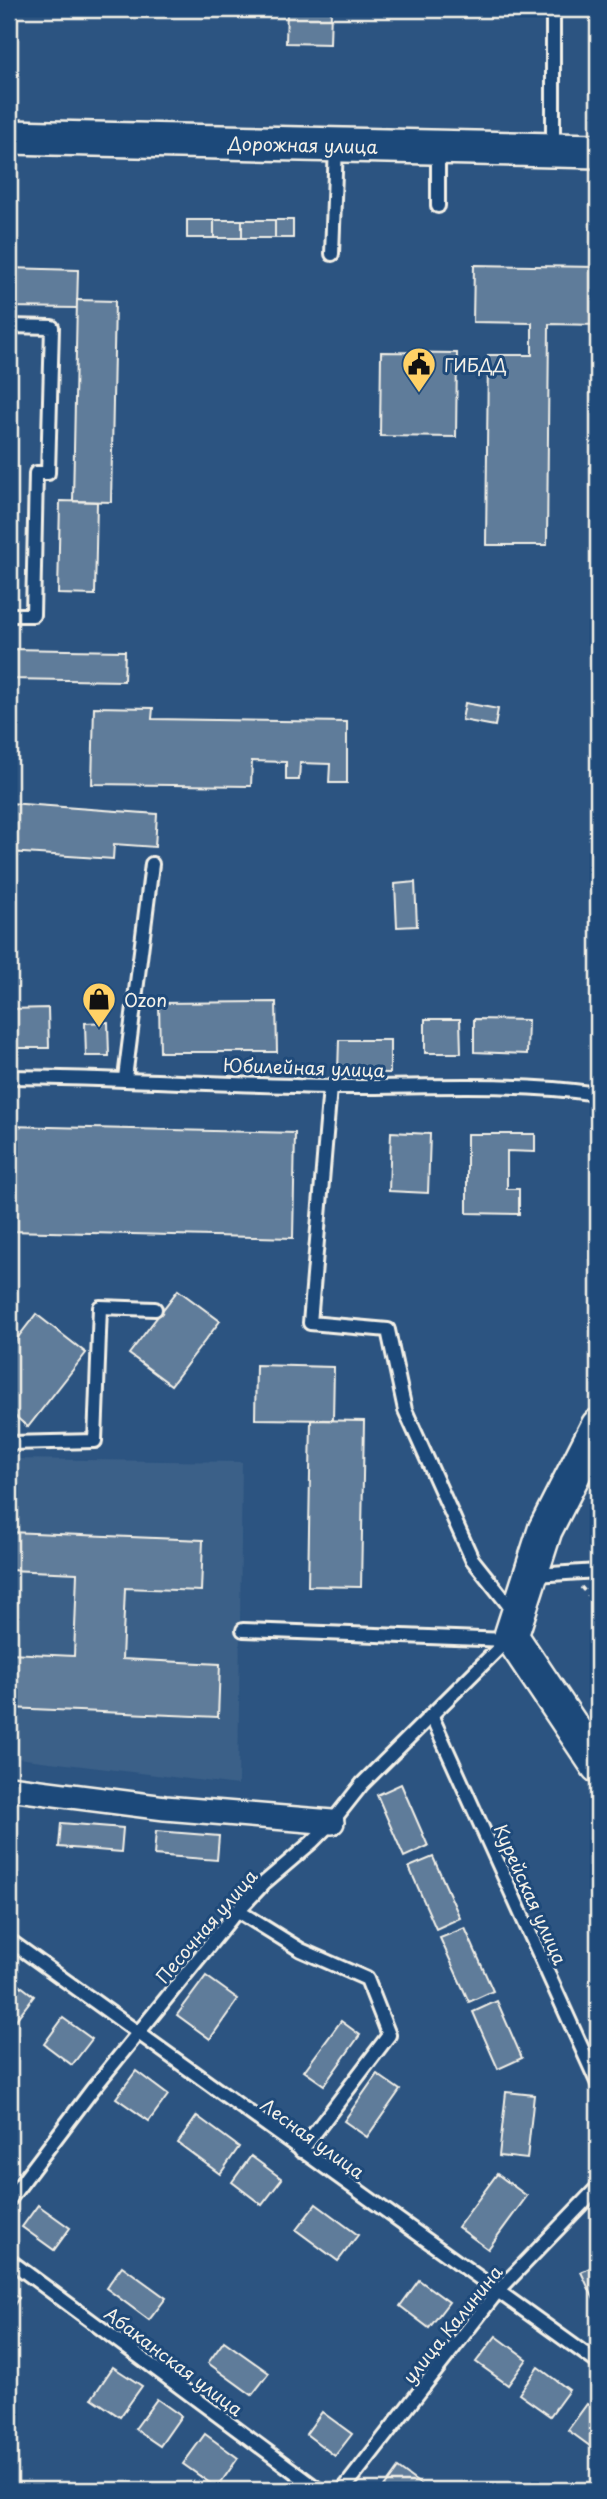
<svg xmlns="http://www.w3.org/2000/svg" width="607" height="2499" font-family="'Playpen Sans',sans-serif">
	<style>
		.built { fill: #3b6088 }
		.building { fill: #5e7b9a; stroke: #f4f1e8; stroke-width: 2 }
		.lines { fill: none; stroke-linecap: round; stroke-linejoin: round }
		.lane-casing { stroke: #f4f1e8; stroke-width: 18 }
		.street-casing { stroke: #f4f1e8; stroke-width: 28 }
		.secondary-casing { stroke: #f4f1e8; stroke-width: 38 }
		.path { stroke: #f4f1e8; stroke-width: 3.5; stroke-dasharray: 5 5; stroke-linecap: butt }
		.lane { stroke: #1f4a7a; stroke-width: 12 }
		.street { stroke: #1f4a7a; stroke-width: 23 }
		.secondary { stroke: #1f4a7a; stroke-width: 33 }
		.labels { text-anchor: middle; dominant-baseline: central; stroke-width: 6; stroke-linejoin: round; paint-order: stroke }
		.street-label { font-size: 18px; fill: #f4f1e8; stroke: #1f4a7a }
		.poi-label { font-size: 18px; fill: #f4f1e8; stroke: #1f4a7a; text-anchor: start }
	</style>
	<rect width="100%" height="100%" fill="#2c5481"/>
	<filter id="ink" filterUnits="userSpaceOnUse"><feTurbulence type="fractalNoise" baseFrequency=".0143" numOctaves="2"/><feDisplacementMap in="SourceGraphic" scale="14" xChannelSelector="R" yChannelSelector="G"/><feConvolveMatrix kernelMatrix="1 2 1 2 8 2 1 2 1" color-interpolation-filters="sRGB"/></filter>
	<g filter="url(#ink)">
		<polygon class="built" points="9,1459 242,1462 238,1785 9,1757"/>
		<g class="building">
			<polygon points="287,9 331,9 330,44 286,43"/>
			<rect x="187" y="220" width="27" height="18"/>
			<rect x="214" y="220" width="28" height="18"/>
			<rect x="242" y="220" width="33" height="18"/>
			<rect x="275" y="220" width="18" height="18"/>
			<polygon points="474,265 598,267 598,325 549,324 547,545 486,545 488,355 532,355 532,323 473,322"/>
			<polygon points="9,268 78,270 77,308 9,307"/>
			<polygon points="77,300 115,301 111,502 73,501"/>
			<polygon points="381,352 457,353 456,437 380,436"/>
			<polygon points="60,501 97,502 95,595 58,594"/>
			<polygon points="9,649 125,651 124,681 9,679"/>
			<polygon points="465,703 498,709 495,726 462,720"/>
			<polygon points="94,707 153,708 152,719 347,722 347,783 329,783 330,764 300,763 299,780 286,780 286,762 252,761 251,786 92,784"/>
			<polygon points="9,803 157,814 155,847 114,844 113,859 9,852"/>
			<polygon points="415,882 417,926 397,927 395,884"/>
			<polygon points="276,1002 277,1052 160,1052 159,1003"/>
			<polygon points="48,1008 49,1048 9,1048 9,1009"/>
			<polygon points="425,1019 460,1019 461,1053 425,1053"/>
			<polygon points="474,1019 528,1020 527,1054 474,1052"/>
			<polygon points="108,1022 109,1056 86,1056 85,1023"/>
			<polygon points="339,1040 390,1040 390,1073 338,1072"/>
			<polygon points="9,1126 295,1133 293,1238 9,1231"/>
			<polygon points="391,1132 430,1134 428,1193 389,1191"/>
			<polygon points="467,1134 535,1134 535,1152 507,1151 507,1189 519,1189 519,1214 467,1213"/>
			<polygon points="178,1290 220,1321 171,1385 129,1354"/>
			<polygon points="36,1314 86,1353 28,1427 9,1411 9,1349"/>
			<polygon points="256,1365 334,1367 333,1420 255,1419"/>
			<polygon points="311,1420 364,1421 361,1587 308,1586"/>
			<polygon points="9,1532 203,1540 201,1591 125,1588 122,1659 220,1664 218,1717 9,1708 9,1653 74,1656 77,1573 9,1570"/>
			<polygon points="401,1784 428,1846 404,1857 377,1795"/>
			<polygon points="9,1818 16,1819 14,1843 9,1842"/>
			<polygon points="61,1823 123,1828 121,1852 59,1847"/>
			<polygon points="156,1831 219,1836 217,1860 154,1855"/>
			<polygon points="433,1857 460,1918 436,1929 409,1867"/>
			<polygon points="465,1928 493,1991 469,2002 440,1938"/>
			<polygon points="206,1976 238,1999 210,2039 177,2015"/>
			<polygon points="9,1977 34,1996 14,2022 9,2018"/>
			<polygon points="497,2001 522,2058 498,2069 473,2012"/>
			<polygon points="63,2018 92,2039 72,2065 44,2044"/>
			<polygon points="341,2021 360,2035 324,2085 304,2071"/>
			<polygon points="136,2071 168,2095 149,2121 116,2098"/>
			<polygon points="377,2074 400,2090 367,2137 344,2121"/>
			<polygon points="506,2092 534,2095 527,2159 499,2156"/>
			<polygon points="197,2116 239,2147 220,2174 178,2143"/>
			<polygon points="251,2156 282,2179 262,2205 232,2182"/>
			<polygon points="497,2174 527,2196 488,2249 458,2227"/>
			<polygon points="316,2204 358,2235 338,2261 296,2230"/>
			<polygon points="38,2205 70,2228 54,2250 22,2227"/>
			<polygon points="598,2264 598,2308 581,2272"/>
			<polygon points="122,2266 166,2298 149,2320 106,2288"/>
			<polygon points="419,2280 449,2302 429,2328 400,2306"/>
			<polygon points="9,2290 19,2298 9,2312"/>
			<polygon points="496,2336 527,2359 508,2385 476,2362"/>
			<polygon points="224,2341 269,2373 252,2395 208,2363"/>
			<polygon points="113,2367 142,2386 120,2417 92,2398"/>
			<polygon points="538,2367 569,2390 550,2416 519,2394"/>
			<polygon points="157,2399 181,2416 160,2446 135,2429"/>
			<polygon points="587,2404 598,2412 598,2452 568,2430"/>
			<polygon points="322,2412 352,2434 335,2456 306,2434"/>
			<polygon points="205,2434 238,2458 217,2488 183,2464"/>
			<polygon points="398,2468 428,2490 382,2490"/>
		</g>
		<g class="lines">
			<g class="lane-casing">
				<g id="lane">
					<polyline points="553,9 553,149"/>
					<polyline points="438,147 438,206"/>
					<polyline points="332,254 336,145"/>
					<polyline points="9,326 52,327 48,473 36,473 33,615 9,615"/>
					<path d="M9 1077C117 1078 225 1085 333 1087 421 1088 511 1081 598 1094"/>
					<polyline points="125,1078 152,864"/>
					<polyline points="330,1087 310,1323 388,1330 405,1410 472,1559 515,1613"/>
					<polyline points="9,1443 95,1441 100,1307 155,1309"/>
					<polyline points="535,1575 598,1571"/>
					<polyline points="243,1630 507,1640"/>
					<polyline points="432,1717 598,2084"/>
					<polyline points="238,1911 301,1950 367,1979 389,2035 301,2151"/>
					<polyline points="9,1940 598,2363"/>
					<polyline points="9,2200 92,2090 232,1917 264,1883 312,1842 332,1822 362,1784 511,1636"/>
					<polyline points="9,2260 319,2490"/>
					<polyline points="343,2490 497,2292 598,2187"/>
				</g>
			</g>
			<g class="street-casing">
				<polyline id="street" points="9,1788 165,1808 332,1822"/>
			</g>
			<g class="secondary-casing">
				<g id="secondary">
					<path id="s1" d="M9 137 598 151"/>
					<polyline points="598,1426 545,1530 511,1636 598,1766"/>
				</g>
			</g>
			<polyline class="path" points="581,1587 598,1606"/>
			<use href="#lane" class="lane"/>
			<use href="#street" class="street"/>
			<use href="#secondary" class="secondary"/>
		</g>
	</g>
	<defs>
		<g id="civic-pin" transform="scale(1.75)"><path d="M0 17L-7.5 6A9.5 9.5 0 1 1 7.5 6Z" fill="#ffd166" stroke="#1f4a7a"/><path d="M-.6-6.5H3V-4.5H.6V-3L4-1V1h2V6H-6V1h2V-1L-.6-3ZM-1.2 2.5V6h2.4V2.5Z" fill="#111"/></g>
		<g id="shop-pin" transform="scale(1.75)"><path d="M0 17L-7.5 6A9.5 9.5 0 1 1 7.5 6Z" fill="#ffd166" stroke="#1f4a7a"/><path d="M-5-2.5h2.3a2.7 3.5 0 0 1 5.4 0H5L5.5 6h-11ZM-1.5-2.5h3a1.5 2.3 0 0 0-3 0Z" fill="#111"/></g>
	</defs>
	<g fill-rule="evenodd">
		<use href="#civic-pin" x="419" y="364"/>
		<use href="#shop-pin" x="99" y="999"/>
	</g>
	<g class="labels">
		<g class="street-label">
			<text stroke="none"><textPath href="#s1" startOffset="294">Дорожная улица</textPath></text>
			<text transform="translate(304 1067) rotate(2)">Юбилейная улица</text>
			<text transform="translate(531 1894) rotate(66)">Курейская улица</text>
			<text transform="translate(206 1926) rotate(-49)">Песочная улица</text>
			<text transform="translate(313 2138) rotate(36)">Лесная улица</text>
			<text transform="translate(452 2324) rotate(-51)">улица Калинина</text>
			<text transform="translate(174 2361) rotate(37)">Абаканская улица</text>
		</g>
		<g class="poi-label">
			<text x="444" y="364">ГИБДД</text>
			<text x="124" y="999">Ozon</text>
		</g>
	</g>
	<rect width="607" height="2499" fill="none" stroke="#1f4a7a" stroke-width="35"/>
	<rect x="18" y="18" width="572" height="2464" fill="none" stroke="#f4f1e8" stroke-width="2.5" filter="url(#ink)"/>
</svg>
